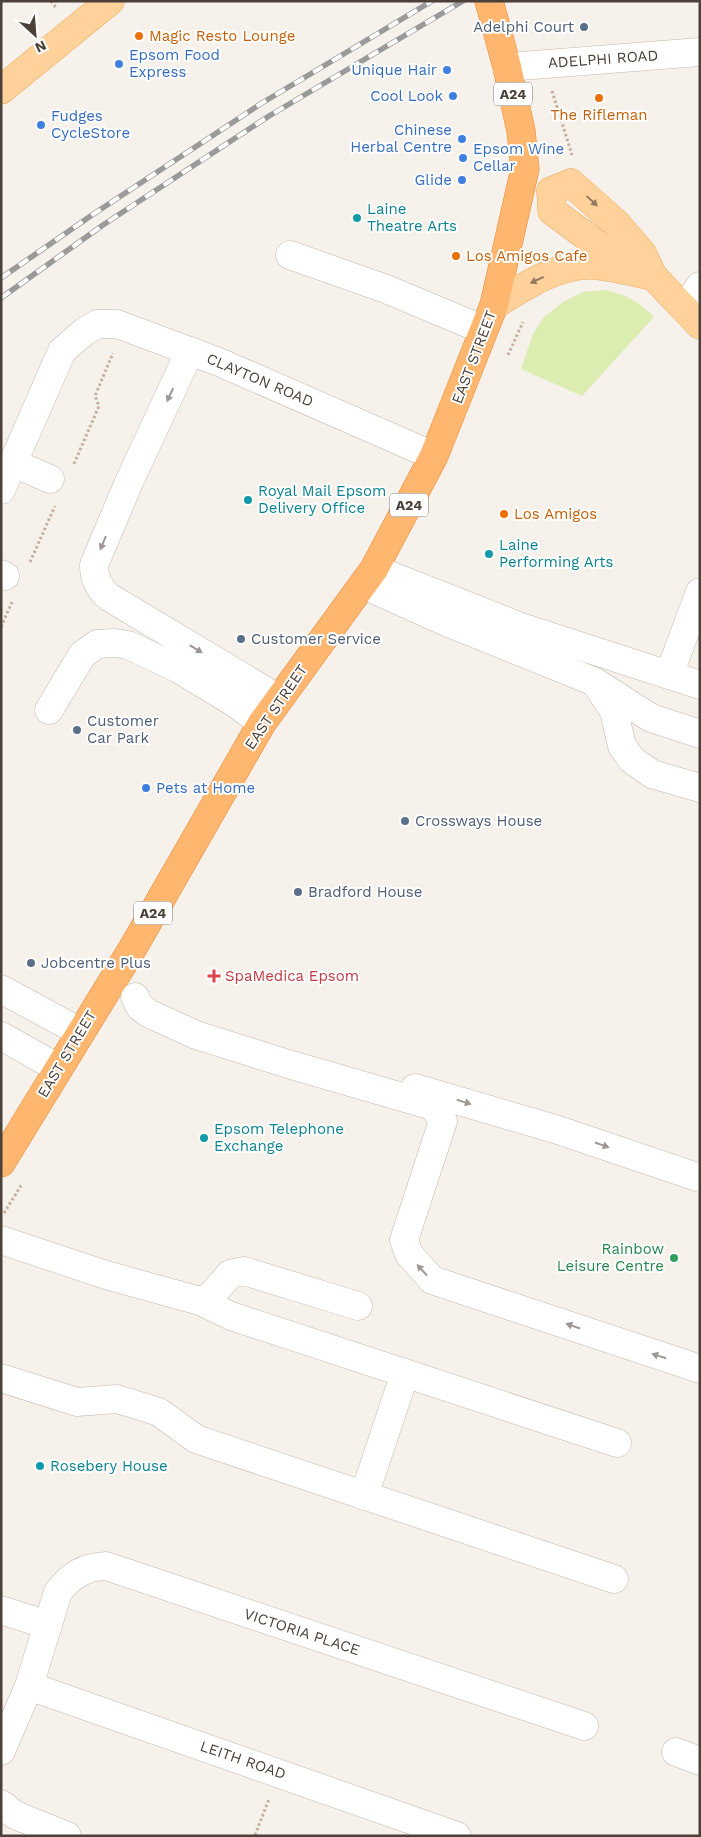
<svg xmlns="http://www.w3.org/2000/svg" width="701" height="1837" font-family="'Work Sans',sans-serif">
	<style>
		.green { fill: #dcedb2 }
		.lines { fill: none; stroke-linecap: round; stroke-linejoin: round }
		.minor-casing { stroke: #c3b7ad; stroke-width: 29 }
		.major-casing { stroke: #edac63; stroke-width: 29 }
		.highway-casing { stroke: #e98733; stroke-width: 29 }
		.path { stroke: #c6b09d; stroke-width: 3; stroke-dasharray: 2.5 2.5; stroke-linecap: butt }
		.minor { stroke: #fff; stroke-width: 28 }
		.major { stroke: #ffd29c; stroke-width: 28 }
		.highway { stroke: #ffb66e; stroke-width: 28 }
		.rail-casing { stroke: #9a9a9a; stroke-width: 5.5 }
		.rail { stroke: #fff; stroke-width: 4; stroke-dasharray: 11; stroke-linecap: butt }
		.oneway { fill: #947b60 }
		.oneway2 { fill: #9d9692 }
		.service-dot { fill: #5c6f8a; stroke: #fff; stroke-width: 2 }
		.food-dot { fill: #e8710a; stroke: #fff; stroke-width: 2 }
		.shop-dot { fill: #3f7fe0; stroke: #fff; stroke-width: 2 }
		.culture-dot { fill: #0f9aa8; stroke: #fff; stroke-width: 2 }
		.health-dot { fill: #e0444e; stroke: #fff; stroke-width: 2 }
		.leisure-dot { fill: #2e9e5b; stroke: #fff; stroke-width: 2 }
		.labels { text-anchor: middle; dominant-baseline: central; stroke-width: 4; stroke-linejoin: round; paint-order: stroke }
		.shield { fill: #fff; stroke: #827a74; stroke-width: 1 }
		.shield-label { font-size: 14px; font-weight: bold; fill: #4c4138 }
		.service-label { font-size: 15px; fill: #4e5e75; stroke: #fff; text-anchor: start }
		.food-label { font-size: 15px; fill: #c56008; stroke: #fff; text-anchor: start }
		.shop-label { font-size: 15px; fill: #366cbe; stroke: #fff; text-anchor: start }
		.street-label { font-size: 15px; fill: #4c4138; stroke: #fff }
		.culture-label { font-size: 15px; fill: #0d838f; stroke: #fff; text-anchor: start }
		.health-label { font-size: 15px; fill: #be3a42; stroke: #fff; text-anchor: start }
		.leisure-label { font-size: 15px; fill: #27864d; stroke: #fff; text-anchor: end }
	</style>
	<rect width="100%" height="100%" fill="#f6f1eb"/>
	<path class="green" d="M605 290C627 295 638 301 654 317L582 396 521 369 533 334 544 317 563 302 583 292Z"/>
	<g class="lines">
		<g class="minor-casing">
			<g id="minor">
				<polyline points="507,67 700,52"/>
				<polyline points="290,255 386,289 484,330"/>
				<polyline points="685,309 700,286"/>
				<path d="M190 351 129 482 94 565C94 579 99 589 109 597L279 699"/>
				<polyline points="13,463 50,479"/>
				<polyline points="1,490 62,351 84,332 97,324 117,324 219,362 434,456"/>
				<polyline points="374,569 521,627 669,675 700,592"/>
				<polyline points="1,574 5,576"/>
				<polyline points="364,585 444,621 595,682 651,718 700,734"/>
				<polyline points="669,675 700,685"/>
				<polyline points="597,685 614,711 622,746 632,760 652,774 700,788"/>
				<polyline points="49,710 82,655 97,644 115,643 128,645 179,669 235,703 262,723"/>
				<polyline points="1,989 80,1032"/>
				<polyline points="135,997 140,1007 150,1014 196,1035 288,1064 433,1106 443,1121 404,1240 409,1254 432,1280 700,1369"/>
				<polyline points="1,1036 58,1068"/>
				<polyline points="415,1088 555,1129 700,1178"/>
				<polyline points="1,1240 106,1275 200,1301 211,1296 230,1274 244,1271 358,1306"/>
				<polyline points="198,1300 231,1316 617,1443"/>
				<polyline points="1,1378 77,1402 117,1399 159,1412 196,1439 614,1579"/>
				<polyline points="364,1496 405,1373"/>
				<polyline points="1,1610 48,1625"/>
				<polyline points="29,1686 457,1836"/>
				<path d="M1 1751 29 1686 58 1592C71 1575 84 1567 106 1566L584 1726"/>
				<polyline points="676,1752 700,1761"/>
				<polyline points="1,1804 15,1815 67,1836"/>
			</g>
		</g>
		<g class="major-casing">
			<g id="major">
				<polyline points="1,90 110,1"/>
				<polyline points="551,191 571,183 616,223 642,253 653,276 700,325"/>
				<polyline points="551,191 552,211 617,259 633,267"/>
				<path d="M494 305C523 288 553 266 588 265 604 264 635 273 653 276"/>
			</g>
		</g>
		<g class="highway-casing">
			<polyline id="highway" points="1,1163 134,946 262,723 374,569 434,456 494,305 525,169 521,131 507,67 489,1"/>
		</g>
		<g class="path">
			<polyline points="51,1 57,9"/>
			<polyline points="552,91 572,155"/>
			<polyline points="508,355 523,322"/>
			<polyline points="74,464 99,406 95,396 113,353"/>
			<polyline points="30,562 55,506"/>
			<polyline points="1,627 12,602"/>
			<polyline points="4,1213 22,1184"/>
			<polyline points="255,1835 269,1799"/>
		</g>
		<use href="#minor" class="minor"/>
		<use href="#major" class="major"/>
		<use href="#highway" class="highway"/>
		<g class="rail-casing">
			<g id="rail">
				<polyline points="1,278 95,213 262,103 432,1"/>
				<polyline points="1,298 103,225 269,116 463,1"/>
			</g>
		</g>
		<use href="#rail" class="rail"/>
	</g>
	<defs><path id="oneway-solid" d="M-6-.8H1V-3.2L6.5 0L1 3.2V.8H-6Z" transform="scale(1.25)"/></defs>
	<g class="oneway">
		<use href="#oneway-solid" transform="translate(592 201) rotate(43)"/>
		<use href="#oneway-solid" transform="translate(537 280) rotate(155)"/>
	</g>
	<g class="oneway2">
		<use href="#oneway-solid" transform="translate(170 395) rotate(115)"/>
		<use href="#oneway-solid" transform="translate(103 543) rotate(113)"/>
		<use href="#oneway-solid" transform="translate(196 649) rotate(31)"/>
		<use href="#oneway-solid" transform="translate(464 1102) rotate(17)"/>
		<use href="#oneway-solid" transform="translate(602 1145) rotate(19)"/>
		<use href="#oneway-solid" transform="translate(422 1270) rotate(-132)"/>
		<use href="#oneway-solid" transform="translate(573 1326) rotate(-161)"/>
		<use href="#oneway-solid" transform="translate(659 1356) rotate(-162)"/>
	</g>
	<g class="service-dot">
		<circle cx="584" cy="27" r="5"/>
		<circle cx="241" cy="639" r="5"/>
		<circle cx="77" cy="730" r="5"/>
		<circle cx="405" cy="821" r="5"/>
		<circle cx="298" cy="892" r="5"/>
		<circle cx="31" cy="963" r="5"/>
	</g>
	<g class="food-dot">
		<circle cx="139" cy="36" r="5"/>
		<circle cx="599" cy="98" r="5"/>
		<circle cx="456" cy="256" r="5"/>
		<circle cx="504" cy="514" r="5"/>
	</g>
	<g class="shop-dot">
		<circle cx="119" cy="64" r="5"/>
		<circle cx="447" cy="70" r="5"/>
		<circle cx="453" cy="96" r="5"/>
		<circle cx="41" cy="125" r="5"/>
		<circle cx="462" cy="139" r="5"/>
		<circle cx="463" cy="158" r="5"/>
		<circle cx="462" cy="180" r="5"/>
		<circle cx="146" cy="788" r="5"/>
	</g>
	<g class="culture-dot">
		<circle cx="357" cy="218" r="5"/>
		<circle cx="248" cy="500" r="5"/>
		<circle cx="489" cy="554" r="5"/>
		<circle cx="204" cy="1138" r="5"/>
		<circle cx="40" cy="1466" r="5"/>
	</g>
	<path class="health-dot" d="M211.5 968.5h5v5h5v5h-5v5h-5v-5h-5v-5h5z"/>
	<circle class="leisure-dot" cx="674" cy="1258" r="5"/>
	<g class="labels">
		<g class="shield">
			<rect x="494" y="82.5" width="38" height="23" rx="4"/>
			<rect x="390" y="493.5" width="38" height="23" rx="4"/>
			<rect x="134" y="901.5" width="38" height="23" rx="4"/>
		</g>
		<g class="shield-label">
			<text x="513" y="94">A24</text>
			<text x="409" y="505">A24</text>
			<text x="153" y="913">A24</text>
		</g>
		<g class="service-label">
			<text x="574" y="27" text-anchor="end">Adelphi Court</text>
			<text x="251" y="639">Customer Service</text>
			<text x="87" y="721">Customer<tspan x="87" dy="17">Car Park</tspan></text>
			<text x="415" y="821">Crossways House</text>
			<text x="308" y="892">Bradford House</text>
			<text x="41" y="963">Jobcentre Plus</text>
		</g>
		<g class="food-label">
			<text x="149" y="36">Magic Resto Lounge</text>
			<text x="599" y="115" text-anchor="middle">The Rifleman</text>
			<text x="466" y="256">Los Amigos Cafe</text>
			<text x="514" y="514">Los Amigos</text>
		</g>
		<g class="shop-label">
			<text x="129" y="55">Epsom Food<tspan x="129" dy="17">Express</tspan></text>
			<text x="437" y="70" text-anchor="end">Unique Hair</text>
			<text x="443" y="96" text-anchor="end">Cool Look</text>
			<text x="51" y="116">Fudges<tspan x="51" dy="17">CycleStore</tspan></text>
			<text x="452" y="130" text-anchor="end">Chinese<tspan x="452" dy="17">Herbal Centre</tspan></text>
			<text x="473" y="149">Epsom Wine<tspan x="473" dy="17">Cellar</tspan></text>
			<text x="452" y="180" text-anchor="end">Glide</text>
			<text x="156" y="788">Pets at Home</text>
		</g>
		<g class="street-label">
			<text transform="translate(603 59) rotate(-4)">ADELPHI ROAD</text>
			<text transform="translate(474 357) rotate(-69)">EAST STREET</text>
			<text transform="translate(260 380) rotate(23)">CLAYTON ROAD</text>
			<text transform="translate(276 707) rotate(-56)">EAST STREET</text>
			<text transform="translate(67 1054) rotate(-59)">EAST STREET</text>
			<text transform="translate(302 1632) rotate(18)">VICTORIA PLACE</text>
			<text transform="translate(243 1760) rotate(19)">LEITH ROAD</text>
		</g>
		<g class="culture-label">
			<text x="367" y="209">Laine<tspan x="367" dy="17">Theatre Arts</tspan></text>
			<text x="258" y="491">Royal Mail Epsom<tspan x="258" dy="17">Delivery Office</tspan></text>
			<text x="499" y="545">Laine<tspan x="499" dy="17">Performing Arts</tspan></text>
			<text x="214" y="1129">Epsom Telephone<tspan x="214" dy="17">Exchange</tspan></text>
			<text x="50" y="1466">Rosebery House</text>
		</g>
		<g class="health-label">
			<text x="225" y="976">SpaMedica Epsom</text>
		</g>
		<g class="leisure-label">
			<text x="664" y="1249">Rainbow<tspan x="664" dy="17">Leisure Centre</tspan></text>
		</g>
	</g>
	<rect width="701" height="1837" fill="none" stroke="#4c4138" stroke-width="5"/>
	<g transform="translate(35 35) rotate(154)" stroke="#ffffff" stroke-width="4" paint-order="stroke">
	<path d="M0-4L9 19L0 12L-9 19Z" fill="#4c4138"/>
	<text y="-8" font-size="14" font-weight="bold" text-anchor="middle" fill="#4c4138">N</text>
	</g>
</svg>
